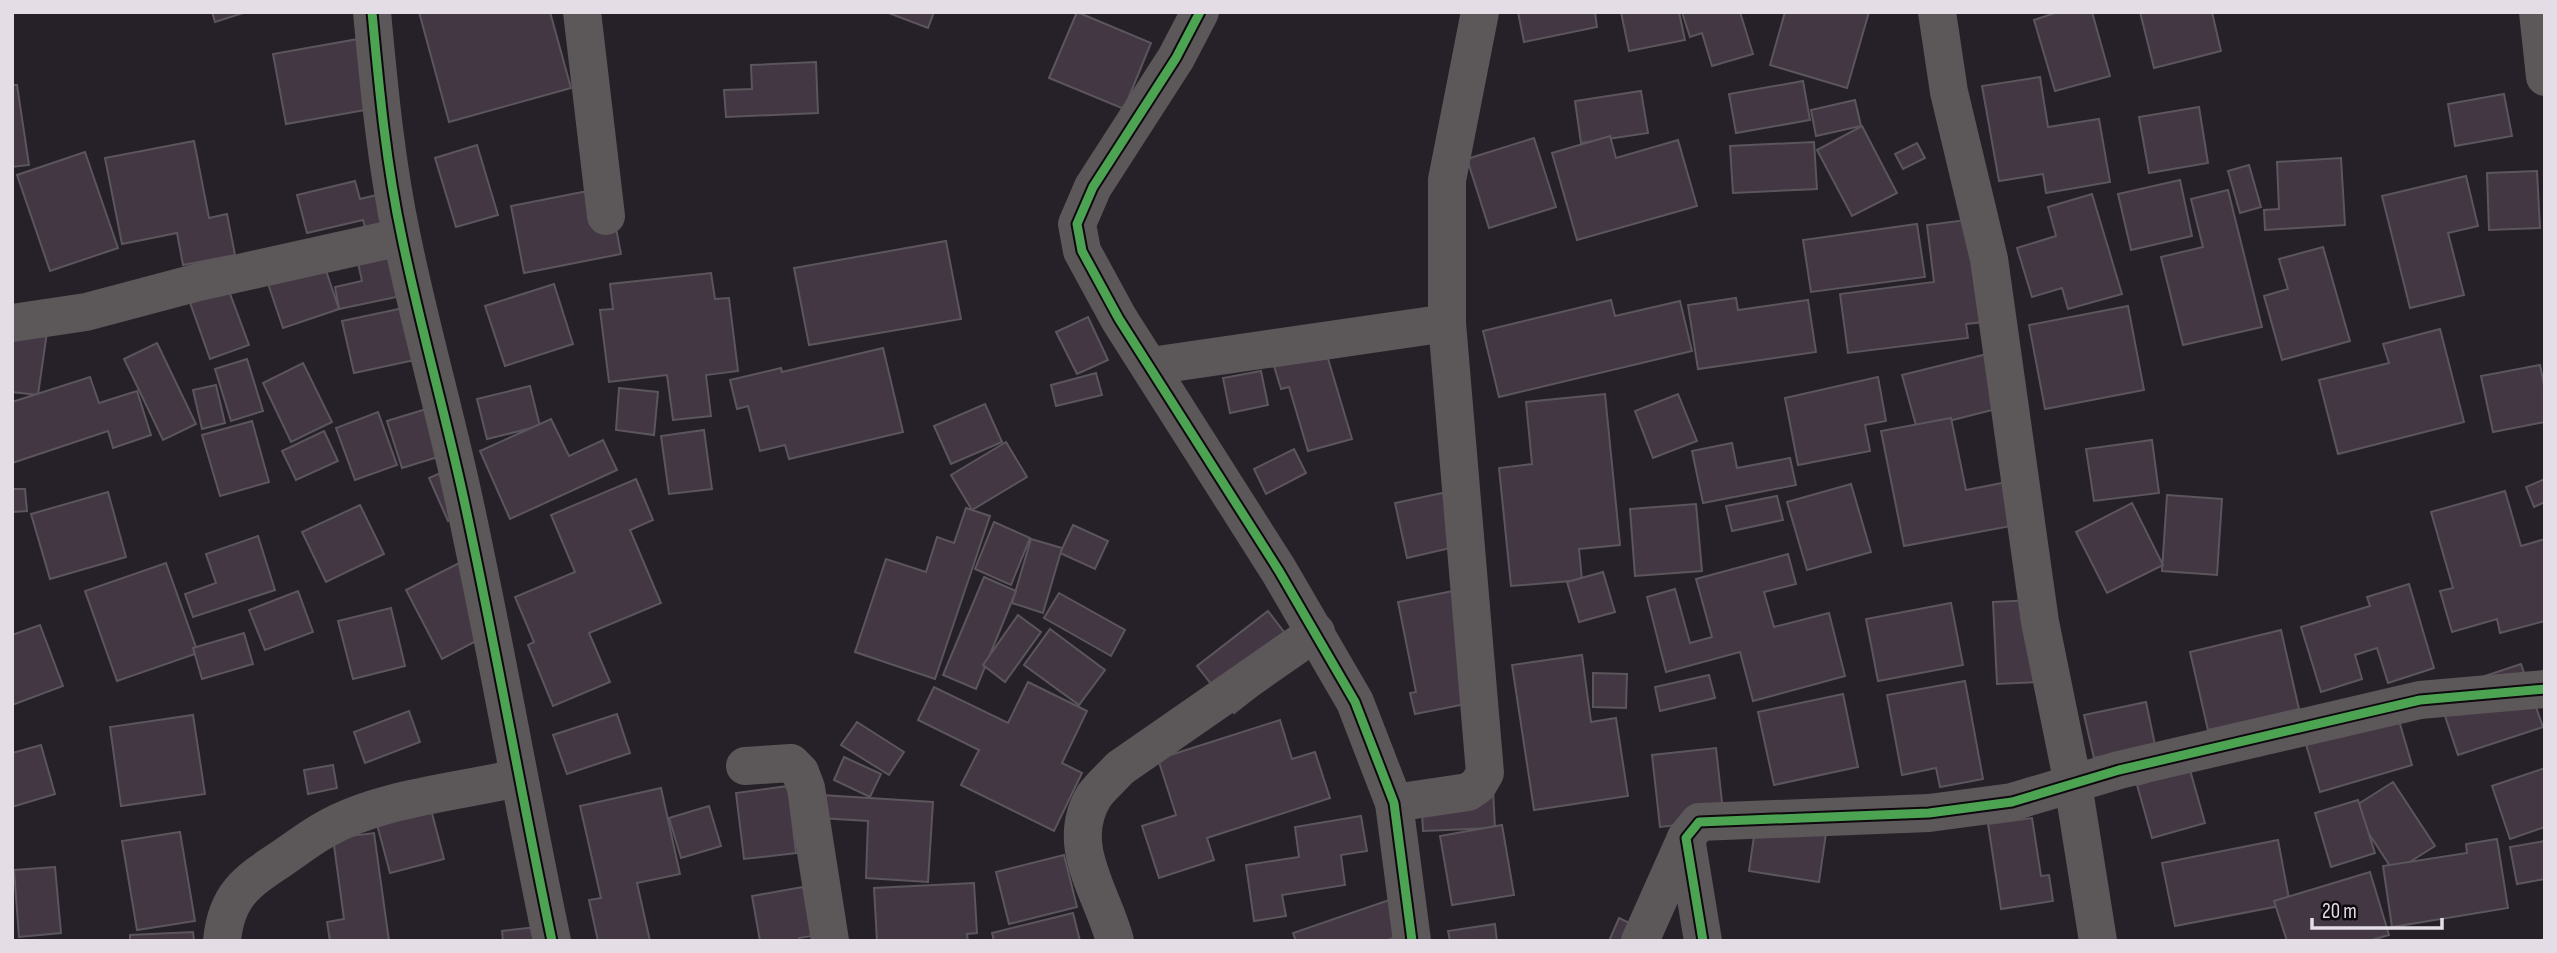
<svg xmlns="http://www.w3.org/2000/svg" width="2557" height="953" font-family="'Sofia Sans Condensed',sans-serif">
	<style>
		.building { fill: #433744; stroke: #5b555c; stroke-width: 2 }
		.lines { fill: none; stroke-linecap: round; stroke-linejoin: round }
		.minor { stroke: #5c5758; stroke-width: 38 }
		.cycleway-casing { stroke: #0e090f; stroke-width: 13 }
		.cycleway { stroke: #4ca352; stroke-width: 9 }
	</style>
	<rect width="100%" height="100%" fill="#262028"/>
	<g class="building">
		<polygon points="212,12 246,12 215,22"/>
		<polygon points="419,12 550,12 571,88 449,122"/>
		<polygon points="886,12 934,12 928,28"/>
		<polygon points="1077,12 1151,43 1124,109 1049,78"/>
		<polygon points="1518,12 1595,12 1597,27 1524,42"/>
		<polygon points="1621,12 1679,12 1685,40 1629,51"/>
		<polygon points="1682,12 1740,12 1753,54 1712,66 1702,33 1690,37"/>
		<polygon points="1785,12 1869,12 1847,88 1770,65"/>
		<polygon points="2058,12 2092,12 2110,76 2055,91 2034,20"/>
		<polygon points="2140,12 2212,12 2221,51 2154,68"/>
		<polygon points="358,39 371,109 286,124 273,54"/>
		<polygon points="816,62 818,113 726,117 724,90 752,89 751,65"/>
		<polygon points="2040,77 2048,127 2099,119 2110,182 2046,193 2043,174 1999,181 1982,86"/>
		<polygon points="1803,81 1810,120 1736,133 1729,94"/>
		<polygon points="12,85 17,85 29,165 12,167"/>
		<polygon points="1641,91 1648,133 1581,143 1575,101"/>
		<polygon points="2504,94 2512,136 2455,146 2448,104"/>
		<polygon points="1855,100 1861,126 1816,136 1811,110"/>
		<polygon points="2199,107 2208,163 2149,173 2139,117"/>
		<polygon points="1862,126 1897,193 1852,216 1817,150"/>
		<polygon points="1610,136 1616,158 1678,140 1697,206 1577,240 1552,153"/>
		<polygon points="1534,138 1556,207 1489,228 1467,159"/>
		<polygon points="194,141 209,218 227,214 235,255 183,265 177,233 122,244 105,158"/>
		<polygon points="1814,142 1817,189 1733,193 1730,146"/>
		<polygon points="1917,143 1925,158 1903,169 1895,154"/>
		<polygon points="477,145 498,215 456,227 435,158"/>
		<polygon points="85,152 118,248 50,271 17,175"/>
		<polygon points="2341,158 2345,225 2265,230 2264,210 2279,209 2277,162"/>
		<polygon points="2249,165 2261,207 2240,213 2228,171"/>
		<polygon points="2537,171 2540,228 2489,230 2487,173"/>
		<polygon points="2466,176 2478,226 2448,233 2464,295 2410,308 2382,196"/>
		<polygon points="2180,180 2192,236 2131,250 2118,194"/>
		<polygon points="355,181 360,199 389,192 397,224 366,231 363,220 307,233 297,195"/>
		<polygon points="608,187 621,254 524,273 511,206"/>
		<polygon points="2228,190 2262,327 2183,345 2161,257 2203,247 2191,199"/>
		<polygon points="2092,194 2122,294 2068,309 2062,288 2032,297 2017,248 2056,236 2048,207"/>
		<polygon points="1981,218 1995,321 1966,324 1968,338 1848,353 1840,294 1934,282 1927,225"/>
		<polygon points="1917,224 1925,277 1811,292 1803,240"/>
		<polygon points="946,241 961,319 809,345 794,268"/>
		<polygon points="410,243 420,292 339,309 335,287 362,281 356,254"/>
		<polygon points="318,247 339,309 283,328 262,266"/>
		<polygon points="2323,247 2350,341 2282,360 2264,296 2288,289 2279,259"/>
		<polygon points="711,273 715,299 729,298 738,371 706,375 711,416 673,420 667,375 609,382 600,310 613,309 610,284"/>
		<polygon points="225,280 249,345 210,359 187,294"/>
		<polygon points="554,284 573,344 505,366 485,306"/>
		<polygon points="1736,298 1738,310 1808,300 1816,352 1698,369 1688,305"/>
		<polygon points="1611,300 1615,316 1680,301 1692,351 1499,397 1483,331"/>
		<polygon points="413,306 424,358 354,373 342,321"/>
		<polygon points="2128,306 2144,390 2045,409 2029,325"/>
		<polygon points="1088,317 1108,360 1077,374 1056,332"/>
		<polygon points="12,320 48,325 38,395 12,392"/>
		<polygon points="2440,329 2464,422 2338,454 2319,380 2389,363 2383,344"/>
		<polygon points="1323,342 1352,439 1308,451 1289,387 1281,389 1271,356"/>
		<polygon points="157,343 196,424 163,440 124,359"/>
		<polygon points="883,348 903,432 789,459 785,445 760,451 748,406 737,409 730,380 781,368 782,372"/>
		<polygon points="1987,354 2000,408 1917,429 1902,375"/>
		<polygon points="247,359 263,411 231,421 215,369"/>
		<polygon points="303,363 332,422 291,442 263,383"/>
		<polygon points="2540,365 2545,389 2545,422 2493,432 2481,376"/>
		<polygon points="1261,371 1268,405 1230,413 1223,378"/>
		<polygon points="1096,373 1102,395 1056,406 1051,385"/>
		<polygon points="90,377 99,403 137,391 151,435 113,448 108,431 12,463 12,402"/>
		<polygon points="1878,377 1886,421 1865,425 1870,451 1798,465 1785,398"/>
		<polygon points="216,385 225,423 202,429 193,390"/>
		<polygon points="530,386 540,426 487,439 477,399"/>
		<polygon points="619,388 658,392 654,435 616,430"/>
		<polygon points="1605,394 1620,545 1579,549 1582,580 1511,586 1499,468 1532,464 1526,402"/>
		<polygon points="1678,394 1697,441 1653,458 1635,411"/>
		<polygon points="985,404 1002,442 951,464 934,426"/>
		<polygon points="436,406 451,453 402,468 387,421"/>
		<polygon points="378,412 397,465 355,480 336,428"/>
		<polygon points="1951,418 1966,490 2007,482 2016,525 1904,546 1881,431"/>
		<polygon points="551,419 569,456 603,440 617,470 510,519 480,451"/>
		<polygon points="252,421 269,482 220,496 202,435"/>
		<polygon points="704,430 712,489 669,494 661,436"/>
		<polygon points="324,431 338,461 296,480 282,451"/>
		<polygon points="2152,440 2159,493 2094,501 2086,449"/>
		<polygon points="1006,442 1027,477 972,510 951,475"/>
		<polygon points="1732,443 1737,468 1790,458 1796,485 1703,503 1692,451"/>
		<polygon points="1294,449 1306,473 1266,494 1254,469"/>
		<polygon points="454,467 473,510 448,521 429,478"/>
		<polygon points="636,479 653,520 630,530 661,603 589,633 610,682 553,706 528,645 534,642 515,597 575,572 551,515"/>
		<polygon points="2545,479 2545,502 2534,507 2526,487"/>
		<polygon points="1851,484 1871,552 1807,570 1787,502"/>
		<polygon points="12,489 25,489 27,511 12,512"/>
		<polygon points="2505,491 2521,546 2545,539 2545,621 2500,633 2497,619 2452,632 2440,591 2453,588 2431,512"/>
		<polygon points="108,492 126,557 50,579 31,514"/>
		<polygon points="1447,492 1459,546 1407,558 1395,503"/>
		<polygon points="2167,495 2222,499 2217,575 2162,571"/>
		<polygon points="1777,496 1783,520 1732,531 1726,506"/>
		<polygon points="2132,503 2163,565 2107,593 2076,532"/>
		<polygon points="1696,504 1702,571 1635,576 1630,509"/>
		<polygon points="360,505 384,554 326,582 302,532"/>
		<polygon points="966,508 990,516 935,679 855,652 886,559 926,572 937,537 954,543"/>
		<polygon points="994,522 1030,538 1011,585 975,569"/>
		<polygon points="1073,525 1108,541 1095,569 1060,553"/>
		<polygon points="258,536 275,590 193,617 185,594 216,583 206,554"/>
		<polygon points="1031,539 1062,548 1043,613 1012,603"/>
		<polygon points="1788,554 1796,584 1764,592 1774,627 1829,613 1845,676 1753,701 1740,652 1666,672 1647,597 1675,589 1690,643 1712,637 1696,579"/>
		<polygon points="461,562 497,630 442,659 406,590"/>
		<polygon points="166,563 198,653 117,681 85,591"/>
		<polygon points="1603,572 1615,612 1579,622 1567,582"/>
		<polygon points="984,577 1016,591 976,689 943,675"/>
		<polygon points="2409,584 2434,668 2388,683 2377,648 2355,655 2362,679 2321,692 2301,627 2370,606 2367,597"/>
		<polygon points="298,591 313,632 265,650 249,610"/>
		<polygon points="1453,591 1476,702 1415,714 1410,693 1416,692 1398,602"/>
		<polygon points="1059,593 1125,630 1111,656 1044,618"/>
		<polygon points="2033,600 2037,682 1997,684 1993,602"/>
		<polygon points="1951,603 1963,665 1878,681 1866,619"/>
		<polygon points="391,608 405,666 353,679 338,621"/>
		<polygon points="1268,611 1304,658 1234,713 1197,666"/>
		<polygon points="1018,615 1041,632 1005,682 983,665"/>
		<polygon points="40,625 63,686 12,705 12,635"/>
		<polygon points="1050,629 1105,670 1079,705 1024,665"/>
		<polygon points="2281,630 2299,709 2208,730 2190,652"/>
		<polygon points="244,633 253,664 202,679 193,648"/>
		<polygon points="1582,655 1591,722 1616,718 1628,796 1534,810 1512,665"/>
		<polygon points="2521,664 2543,727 2458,755 2437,692"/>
		<polygon points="1593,673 1627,674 1626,708 1593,707"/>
		<polygon points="1709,675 1715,698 1660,711 1655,687"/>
		<polygon points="1965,681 1983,779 1940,787 1936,768 1902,775 1887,695"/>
		<polygon points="1028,682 1087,711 1062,763 1082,773 1054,831 961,785 979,750 918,720 934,687 1008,723"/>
		<polygon points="1843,694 1858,767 1774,785 1758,712"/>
		<polygon points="2146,702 2155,745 2094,758 2084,715"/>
		<polygon points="409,711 420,742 365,763 354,732"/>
		<polygon points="617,714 630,753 567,774 553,735"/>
		<polygon points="2397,714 2412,765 2320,792 2305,741"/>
		<polygon points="193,715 205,794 121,806 110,727"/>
		<polygon points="1280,720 1292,759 1315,752 1330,798 1207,838 1214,860 1159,878 1142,826 1176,815 1158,759"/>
		<polygon points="857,722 904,752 889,775 841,745"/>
		<polygon points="41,745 55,794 12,807 12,753"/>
		<polygon points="1716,748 1724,820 1660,827 1652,755"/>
		<polygon points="844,757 881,774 870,797 834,780"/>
		<polygon points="333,765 337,788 308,794 304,770"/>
		<polygon points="2545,768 2545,827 2510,839 2492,786"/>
		<polygon points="2190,770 2205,823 2152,838 2137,785"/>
		<polygon points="2393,782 2435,846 2394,872 2352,808"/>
		<polygon points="788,786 796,853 744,859 736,793"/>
		<polygon points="661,788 680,874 637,883 650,941 598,941 589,900 601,898 580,806"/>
		<polygon points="1493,789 1495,828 1423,831 1421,792"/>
		<polygon points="821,795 933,802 928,882 866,878 868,821 820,818"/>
		<polygon points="2358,800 2375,853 2331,867 2315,813"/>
		<polygon points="429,802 444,859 390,873 375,817"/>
		<polygon points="709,806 721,846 681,858 669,818"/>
		<polygon points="1758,808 1828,819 1819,882 1749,871"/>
		<polygon points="1361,816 1367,851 1341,855 1345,885 1282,895 1286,916 1254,921 1246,865 1299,857 1295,827"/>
		<polygon points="2032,818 2041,876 2049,875 2053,901 2001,909 1988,824"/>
		<polygon points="1502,825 1514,895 1452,905 1440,836"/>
		<polygon points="180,832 195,921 137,930 122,841"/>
		<polygon points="374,833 389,941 330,941 327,922 344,919 333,838"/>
		<polygon points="2497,839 2508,908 2392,927 2383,866 2467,853 2466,844"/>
		<polygon points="2278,840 2290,904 2175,926 2162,863"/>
		<polygon points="2545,841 2545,879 2517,884 2510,847"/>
		<polygon points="1064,855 1077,907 1009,924 996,872"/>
		<polygon points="55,867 61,933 19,937 14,870"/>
		<polygon points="2370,872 2389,935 2368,941 2287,941 2274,901"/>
		<polygon points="974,883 977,933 967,934 968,941 877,941 874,888"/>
		<polygon points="803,887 812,936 799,938 799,941 760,941 752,896"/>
		<polygon points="1392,899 1404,934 1385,941 1296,941 1293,933"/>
		<polygon points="1073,913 1080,941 994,941 992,933"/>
		<polygon points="1619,918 1648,932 1644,941 1609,941"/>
		<polygon points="562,924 565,941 503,941 502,931"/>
		<polygon points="1495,924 1497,941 1450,941 1448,931"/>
		<polygon points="193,932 194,941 130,941 130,935"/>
	</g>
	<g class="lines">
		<g class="minor">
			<path d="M372 12C379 87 386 164 402 238 420 326 445 412 464 500 496 647 521 794 552 941"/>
			<polyline points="582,12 606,216"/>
			<polyline points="1200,12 1176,58 1093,187 1077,224 1082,251 1119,319 1279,571 1355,702 1394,803 1412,941"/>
			<polyline points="1937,12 1949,92 1989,259 2040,622 2073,784 2098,941"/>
			<polyline points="2538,12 2545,77"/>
			<polyline points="12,323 86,312 199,282 401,237"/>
			<polyline points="1151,366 1447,323"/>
			<polyline points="745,766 791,763 800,772 806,788 830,941"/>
			<polyline points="1394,803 1468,792 1478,785 1485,773 1447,323 1447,180 1480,12"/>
			<path d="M222 941C226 896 246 882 281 859 296 849 311 837 326 829 380 798 457 792 517 778"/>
			<path d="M1115 941C1102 892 1064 845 1094 796 1101 786 1112 777 1120 768L1316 632"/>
			<polyline points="1640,941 1686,838"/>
			<polyline points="1703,941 1686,838 1699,822 1929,813 2012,802 2119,770 2420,700 2545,689"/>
		</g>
		<g class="cycleway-casing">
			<g id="cycleway">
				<path d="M372 12C379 87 386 164 402 238 420 326 445 412 464 500 496 647 521 794 552 941"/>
				<polyline points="1200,12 1176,58 1093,187 1077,224 1082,251 1119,319 1279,571 1355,702 1394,803 1412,941"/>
				<polyline points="1703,941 1686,838 1699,822 1929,813 2012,802 2119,770 2420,700 2545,689"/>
			</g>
		</g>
		<use href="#cycleway" class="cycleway"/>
	</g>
	<rect width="2557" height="953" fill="none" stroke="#e4dde6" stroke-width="28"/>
	<path d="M2312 918v10h130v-10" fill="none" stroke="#e4dde6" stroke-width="3.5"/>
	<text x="2322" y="918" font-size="21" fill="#e4dde6" stroke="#0e090f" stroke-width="5" paint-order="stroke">20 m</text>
</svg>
